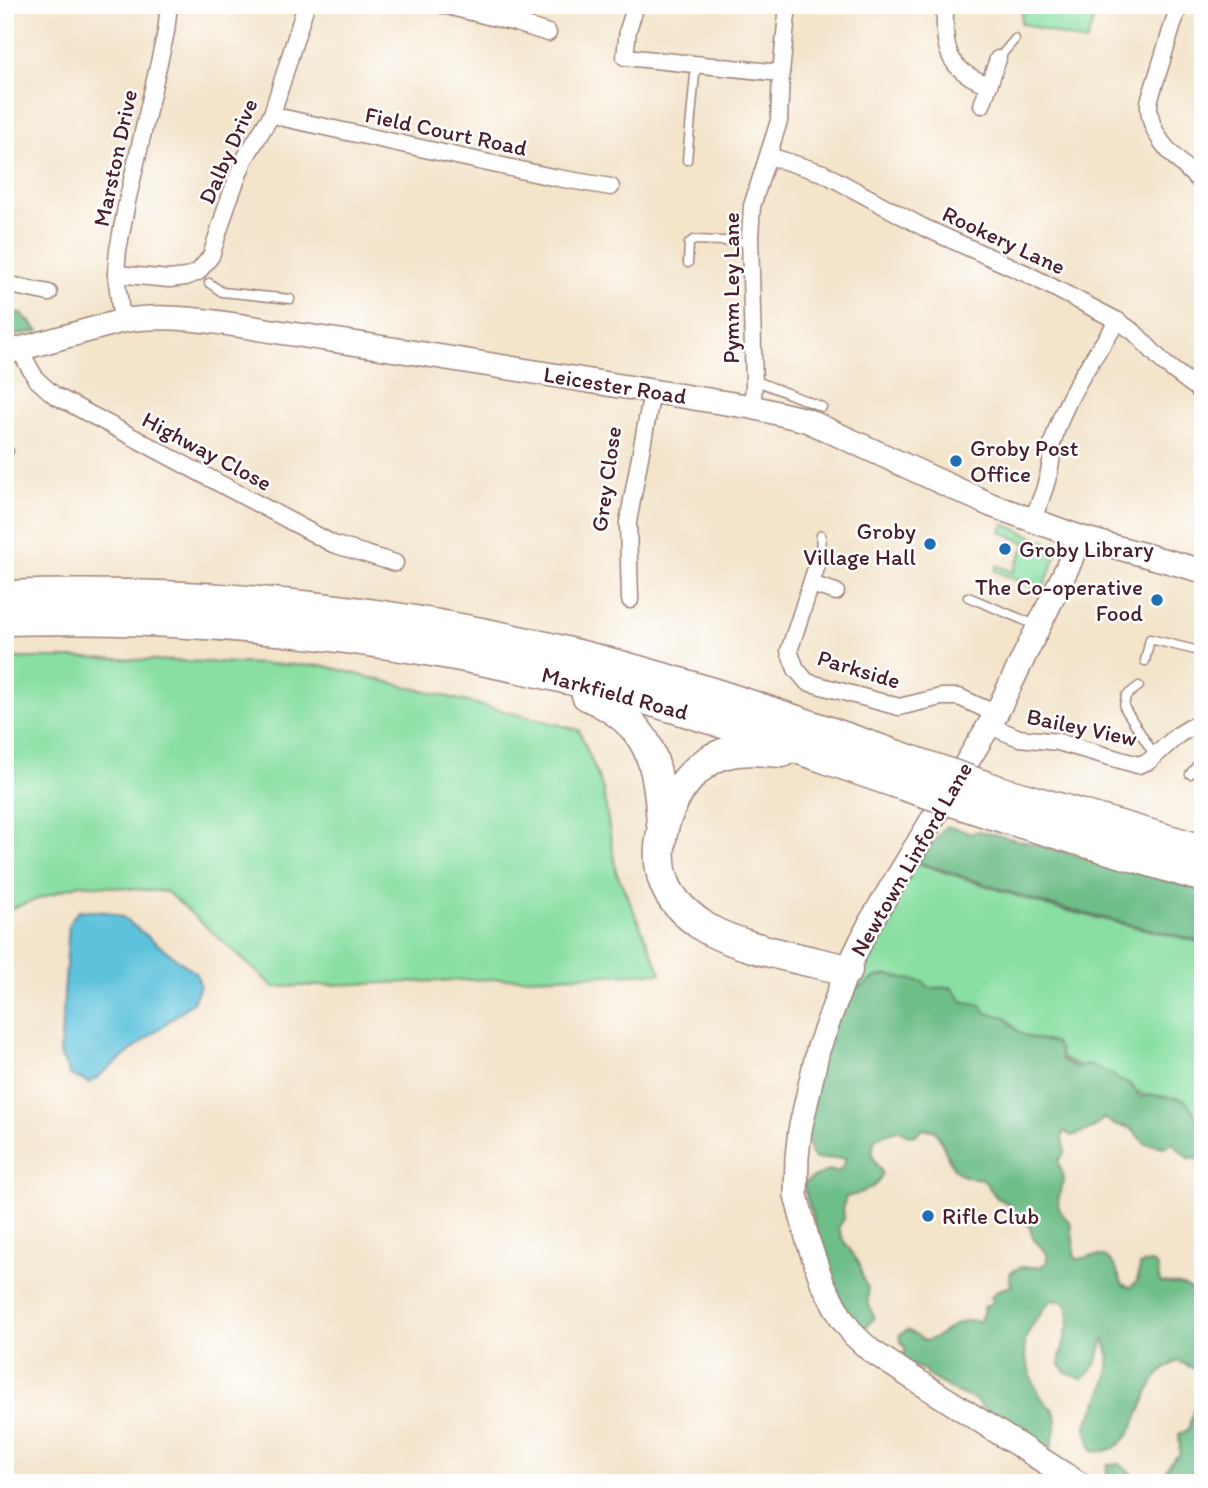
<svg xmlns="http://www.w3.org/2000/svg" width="1208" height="1488" font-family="Itim,sans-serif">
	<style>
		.green { fill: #89dfa2; stroke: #6a7f66; stroke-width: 2 }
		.forest { fill: #6ebe88; stroke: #5c6e5a; stroke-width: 2 }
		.water { fill: #5ec2dc; stroke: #547084; stroke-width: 2 }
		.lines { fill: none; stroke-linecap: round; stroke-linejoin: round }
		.lane-casing { stroke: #9e827a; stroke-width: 11 }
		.street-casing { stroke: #9e827a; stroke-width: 19 }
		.secondary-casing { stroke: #9e827a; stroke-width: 26 }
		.highway-casing { stroke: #9e827a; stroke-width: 33 }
		.lane { stroke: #fff; stroke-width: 8 }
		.street { stroke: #fff; stroke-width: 16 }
		.secondary { stroke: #fff; stroke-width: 23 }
		.highway { stroke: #fff; stroke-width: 30 }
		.highway-bridge-casing { stroke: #9e827a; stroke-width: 33; stroke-linecap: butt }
		.highway-bridge { stroke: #fff; stroke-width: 30 }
		.poi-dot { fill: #1f6fb2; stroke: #fff; stroke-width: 2.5 }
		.labels { text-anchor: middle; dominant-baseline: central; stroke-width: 5; stroke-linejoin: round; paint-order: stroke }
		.street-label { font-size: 23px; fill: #4a1f2b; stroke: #fff }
		.poi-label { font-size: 23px; fill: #4a1f2b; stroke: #fff; text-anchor: start }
	</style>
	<rect width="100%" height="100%" fill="#fff"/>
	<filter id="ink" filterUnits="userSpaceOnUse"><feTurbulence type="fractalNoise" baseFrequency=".0143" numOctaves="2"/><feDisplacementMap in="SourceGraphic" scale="14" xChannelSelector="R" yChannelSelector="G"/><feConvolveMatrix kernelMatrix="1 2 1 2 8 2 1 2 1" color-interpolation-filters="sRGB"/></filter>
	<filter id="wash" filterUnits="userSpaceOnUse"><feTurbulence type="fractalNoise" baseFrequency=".00686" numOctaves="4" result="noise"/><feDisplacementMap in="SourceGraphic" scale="28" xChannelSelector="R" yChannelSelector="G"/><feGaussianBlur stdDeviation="1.57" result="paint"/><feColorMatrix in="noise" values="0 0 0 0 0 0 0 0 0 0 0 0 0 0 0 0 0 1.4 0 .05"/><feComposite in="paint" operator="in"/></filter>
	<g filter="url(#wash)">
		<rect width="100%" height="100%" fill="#f3e4ca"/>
		<g class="green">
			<polygon points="1023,5 1098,5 1086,43 1021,23"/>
			<polygon points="1004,524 1053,545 1057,554 1042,591 995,571 997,565 1013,572 1026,543 1001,532"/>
			<polygon points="5,658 86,658 325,666 579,730 603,789 616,871 661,973 274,987 167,892 80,884 10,909 5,906"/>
			<polygon points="917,863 1050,907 1203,943 1203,1121 986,1024 856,991 867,954"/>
		</g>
		<g class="forest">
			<polygon points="5,311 22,314 39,331 5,337"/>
			<polygon points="946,826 972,833 979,831 1047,847 1203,891 1203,942 1049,905 918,862"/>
			<path d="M888 975 923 982 930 988 951 987 962 1001 981 1005 986 1013 1006 1017C1023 1041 1029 1036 1055 1043L1060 1050 1061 1060 1076 1067 1086 1065 1095 1067 1112 1074 1118 1080C1133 1082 1132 1087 1140 1097L1153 1095 1184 1099C1202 1118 1203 1139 1203 1164L1197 1159 1188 1158 1173 1143 1165 1147 1144 1143 1131 1128 1113 1124 1104 1118C1095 1129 1085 1132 1071 1136L1064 1131 1062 1137 1065 1152 1058 1161 1064 1180C1058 1199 1052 1208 1071 1223 1071 1234 1076 1244 1074 1255L1077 1259C1084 1259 1088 1256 1094 1256 1114 1253 1116 1272 1123 1285L1131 1287 1137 1281 1140 1266 1145 1263 1152 1262 1157 1267 1160 1283C1186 1283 1203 1290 1203 1316L1201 1318 1203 1322V1373L1178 1361C1169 1365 1162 1370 1156 1378 1138 1404 1135 1457 1092 1451L1086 1426C1099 1397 1119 1372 1104 1339 1099 1354 1096 1371 1082 1379L1067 1373 1059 1364C1061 1345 1076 1318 1065 1302L1051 1300C1043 1311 1030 1325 1026 1338 1020 1353 1037 1402 1053 1409L1057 1419 1050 1453 1013 1427 1000 1425 974 1399 956 1392 927 1375 925 1370 905 1363 903 1355 906 1349 901 1342 899 1335 908 1330 925 1341C950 1335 950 1317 980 1321L985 1306 991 1304V1297L998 1290 1012 1286 1009 1279 1011 1272 1021 1267H1040L1047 1262V1253L1034 1240 1029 1225 1013 1215 1008 1203 997 1198 982 1178C945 1181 951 1150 934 1130L923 1129 914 1136 906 1134 898 1129C891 1134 884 1133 876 1137 870 1151 872 1160 882 1172 881 1188 860 1194 846 1197L843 1206 844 1219 838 1228 844 1241 860 1265 863 1280 868 1288V1302L874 1318 867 1326 861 1327 835 1295 803 1184C809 1179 820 1175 829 1170L837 1172 843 1167 846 1158 814 1159 810 1152 803 1090 847 989 863 986 876 977Z"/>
			<path d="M1203 1377V1450L1193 1471 1192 1483H1167L1163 1480C1166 1467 1170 1462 1180 1454L1179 1434 1188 1430Z"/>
			<polygon points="1120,1464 1142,1483 1106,1483 1107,1465"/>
		</g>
		<polygon class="water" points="79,910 108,912 122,917 197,974 200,986 193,1002 90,1083 70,1075 60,1054 69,923"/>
	</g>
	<g filter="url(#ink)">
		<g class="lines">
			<g class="lane-casing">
				<g id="lane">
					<polyline points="998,59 1015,39"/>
					<polyline points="687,160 696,64"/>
					<polyline points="688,263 689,243 694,240 751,242"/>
					<polyline points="209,283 222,292 290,299"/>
					<polyline points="754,380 822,407"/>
					<polyline points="5,457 9,451"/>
					<polyline points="820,556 821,535"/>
					<polyline points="968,597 1038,626"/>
					<polyline points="1145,661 1150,639 1203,652"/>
					<polyline points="1139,686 1126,696 1124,707 1155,756"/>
					<polyline points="1190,774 1203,758"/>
				</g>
			</g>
			<g class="street-casing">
				<g id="street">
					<polyline points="443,5 516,23 519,5"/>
					<polyline points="636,5 628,30 625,57 781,73"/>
					<path d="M945 5C944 48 945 70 989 85"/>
					<path d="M1179 5 1149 102C1147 138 1179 161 1203 184"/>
					<polyline points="516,23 548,33"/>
					<polyline points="982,105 998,59"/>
					<polyline points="272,114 284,118 552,177 611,187"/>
					<polyline points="769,156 823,173 923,227 1027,274 1118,321 1134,332 1165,364 1203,393"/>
					<polyline points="116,274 169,279 186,277 198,272 211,256 227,205 244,160 272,114 306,5"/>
					<polyline points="5,284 49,293"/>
					<polyline points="122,321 116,274 118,250 127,202 166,32 169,5"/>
					<polyline points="19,349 36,379 54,395 333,544 395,563"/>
					<polyline points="752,407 754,385 750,237 752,206 779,121 781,73 788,5"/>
					<path d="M1032 519C1040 503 1048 481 1051 462 1052 455 1050 448 1053 441 1065 397 1093 358 1118 321"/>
					<polyline points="820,556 789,651 796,669 807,682 899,707 941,697 959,697 996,714"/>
					<polyline points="811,584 836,592"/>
					<polyline points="630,600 628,522 652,392"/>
					<polyline points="990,726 1019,738 1058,742 1138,765 1149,761 1178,735 1203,720"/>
				</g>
			</g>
			<g class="secondary-casing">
				<g id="secondary">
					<path d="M5 353 122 321C175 310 252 329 306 336 455 358 603 384 752 407L806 420 991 505 1079 537 1203 571"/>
					<polyline points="1078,1483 905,1373 870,1350 854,1335 842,1319 822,1282 808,1241 796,1195 797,1157 800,1130 818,1050 847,970 871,921 996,714 1070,562 1079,537"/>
				</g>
			</g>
			<g class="highway-casing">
				<g id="highway">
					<path d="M5 596C204 589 405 609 598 660 705 688 810 725 915 762"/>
					<path d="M5 620C218 615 432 640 638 697 728 722 815 755 903 785"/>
					<path d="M587 695C651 724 658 760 662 824"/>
					<path d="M782 752C763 751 741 748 723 754 677 770 647 839 665 884 671 900 686 914 700 924 730 947 808 960 847 970"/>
					<polyline points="1002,792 1203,850"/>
					<polyline points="992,814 1203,877"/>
				</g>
			</g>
			<use href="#lane" class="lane"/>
			<use href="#street" class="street"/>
			<use href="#secondary" class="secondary"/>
			<use href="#highway" class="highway"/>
			<g class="highway-bridge-casing">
				<g id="highway-bridge">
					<polyline points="915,762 1002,792"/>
					<polyline points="903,785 992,814"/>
				</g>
			</g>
			<use href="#highway-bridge" class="highway-bridge"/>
		</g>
	</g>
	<g class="poi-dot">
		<circle cx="956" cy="461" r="7"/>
		<circle cx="930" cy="544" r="7"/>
		<circle cx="1005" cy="549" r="7"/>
		<circle cx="1157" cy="600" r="7"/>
		<circle cx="928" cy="1216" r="7"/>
	</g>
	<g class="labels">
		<g class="street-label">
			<text transform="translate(446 131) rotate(12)">Field Court Road</text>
			<text transform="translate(228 151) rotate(-66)">Dalby Drive</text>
			<text transform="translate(115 158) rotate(-78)">Marston Drive</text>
			<text transform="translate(1004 240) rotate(25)">Rookery Lane</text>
			<text transform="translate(731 288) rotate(-90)">Pymm Ley Lane</text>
			<text transform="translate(615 385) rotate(9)">Leicester Road</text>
			<text transform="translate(207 451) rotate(28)">Highway Close</text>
			<text transform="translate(606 479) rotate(-82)">Grey Close</text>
			<text transform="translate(859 669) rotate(17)">Parkside</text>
			<text transform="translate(615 693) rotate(15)">Markfield Road</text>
			<text transform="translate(1082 727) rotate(12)">Bailey View</text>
			<text transform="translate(911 859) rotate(-60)">Newtown Linford Lane</text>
		</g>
		<g class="poi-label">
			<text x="970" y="448">Groby Post<tspan x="970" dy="26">Office</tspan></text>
			<text x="916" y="531" text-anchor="end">Groby<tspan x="916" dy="26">Village Hall</tspan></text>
			<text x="1019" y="549">Groby Library</text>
			<text x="1143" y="587" text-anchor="end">The Co-operative<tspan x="1143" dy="26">Food</tspan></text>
			<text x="942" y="1216">Rifle Club</text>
		</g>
	</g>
	<rect width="1208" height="1488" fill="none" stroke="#fff" stroke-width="28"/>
</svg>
